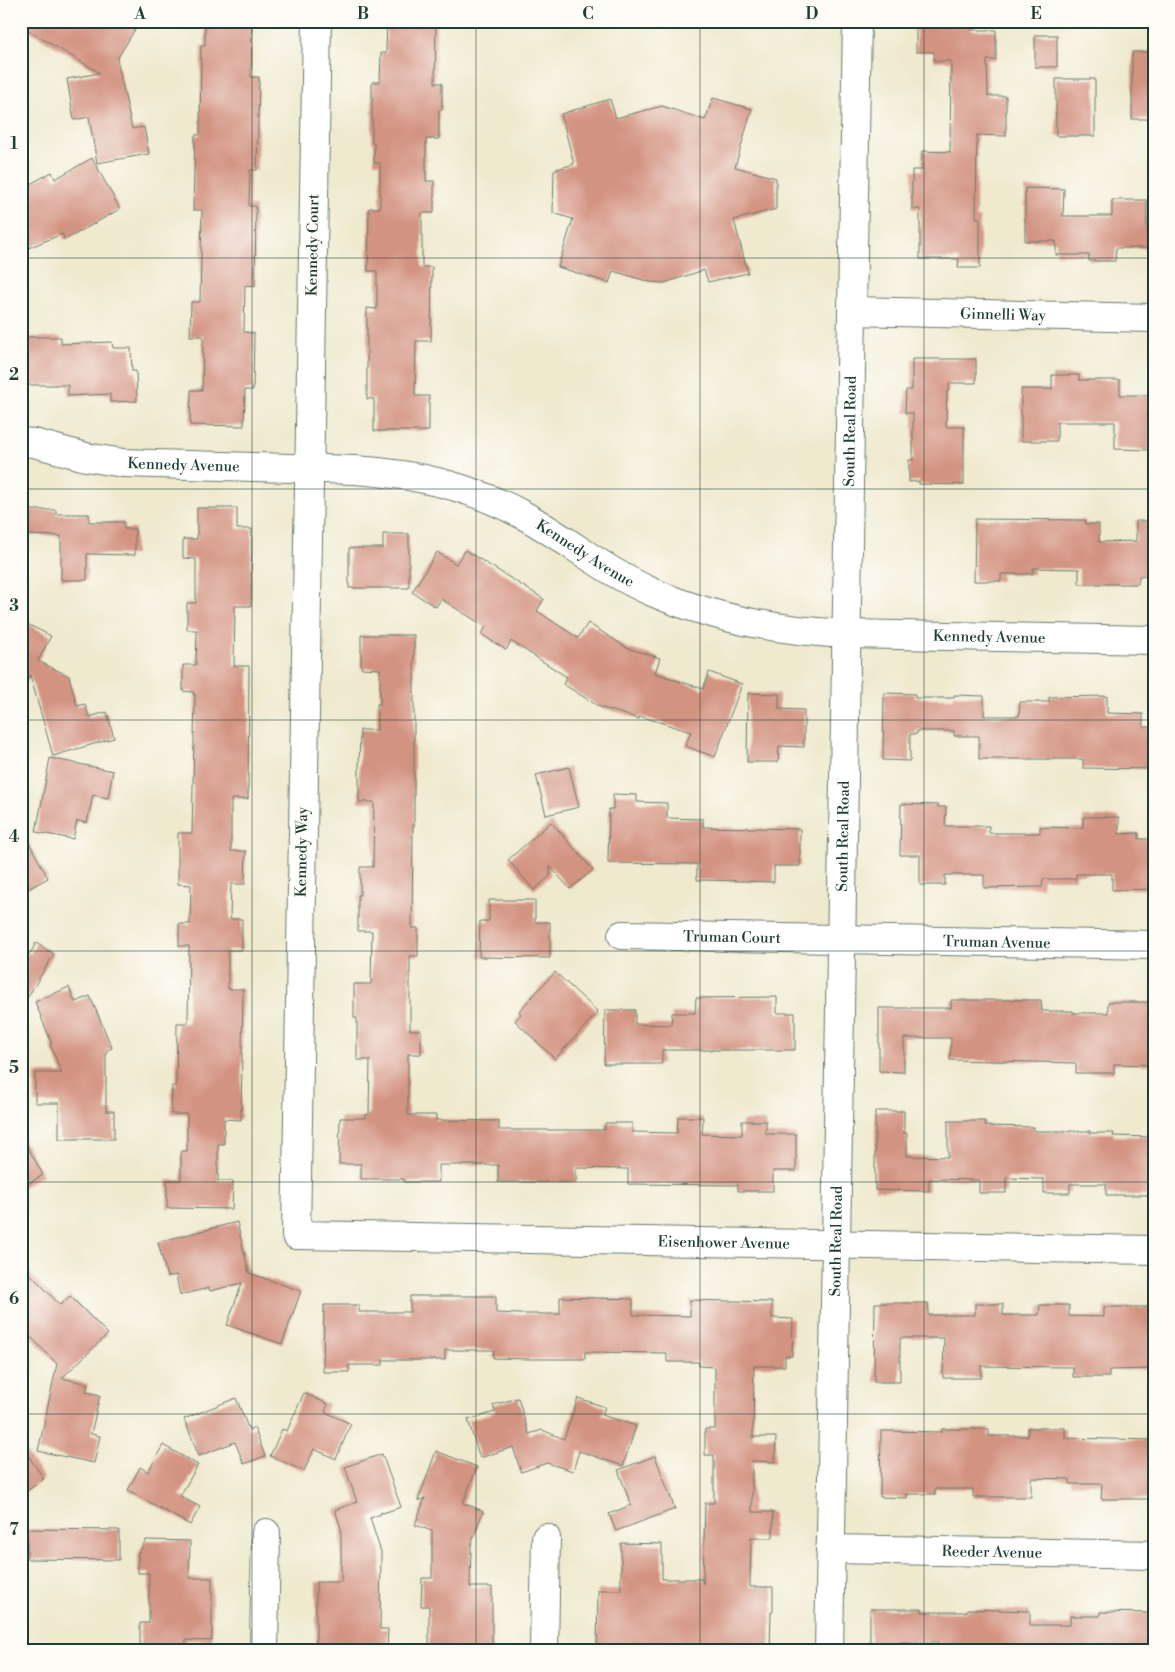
<svg xmlns="http://www.w3.org/2000/svg" width="1175" height="1672" font-family="'Libre Bodoni',serif">
	<style>
		.building { fill: #d39381 }
		.lines { fill: none; stroke-linecap: round; stroke-linejoin: round }
		.minor-casing { stroke: #68796a; stroke-width: 30 }
		.minor { stroke: #fff; stroke-width: 28 }
		.grid { fill: none; stroke: #1f3d34; stroke-width: 1; stroke-opacity: 0.55 }
		.labels { text-anchor: middle; dominant-baseline: central; stroke-width: 4; stroke-linejoin: round; paint-order: stroke }
		.street-label { font-size: 15px; fill: #1f3d34; stroke: #fdfcf7 }
		.neatline { fill: none; stroke: #1f3d34; stroke-width: 2 }
		.grid-label { font-size: 16px; text-anchor: middle; font-weight: bold; fill: #1f3d34 }
	</style>
	<rect width="100%" height="100%" fill="#fdfcf7"/>
	<filter id="ink" filterUnits="userSpaceOnUse"><feTurbulence type="fractalNoise" baseFrequency=".02" numOctaves="2"/><feDisplacementMap in="SourceGraphic" scale="10" xChannelSelector="R" yChannelSelector="G"/><feConvolveMatrix kernelMatrix="1 2 1 2 8 2 1 2 1" color-interpolation-filters="sRGB"/></filter>
	<filter id="wash" filterUnits="userSpaceOnUse"><feTurbulence type="fractalNoise" baseFrequency=".0096" numOctaves="4" result="noise"/><feDisplacementMap in="SourceGraphic" scale="20" xChannelSelector="R" yChannelSelector="G"/><feGaussianBlur stdDeviation="1.12" result="paint"/><feColorMatrix in="noise" values="0 0 0 0 0 0 0 0 0 0 0 0 0 0 0 0 0 1.4 0 .05"/><feComposite in="paint" operator="in"/></filter>
	<g filter="url(#wash)">
		<rect width="100%" height="100%" fill="#efe9ce"/>
		<g id="blocks">
			<g class="building">
				<polygon points="21,21 140,21 117,59 132,129 144,127 149,154 97,163 89,117 74,120 67,79 100,73 21,26"/>
				<polygon points="205,21 252,21 251,77 259,77 257,170 250,170 249,206 256,206 255,286 245,285 244,332 254,333 253,390 245,390 244,426 190,425 191,390 202,390 203,336 190,336 191,302 200,302 202,210 193,210 195,135 200,135 201,46 205,46"/>
				<polygon points="387,21 436,21 435,83 442,83 442,110 439,110 439,139 426,139 426,181 434,181 434,213 422,213 422,267 432,267 431,341 416,341 415,396 429,396 429,431 374,431 374,399 367,399 367,308 377,309 377,271 368,271 369,208 380,208 380,163 374,163 374,143 372,143 372,82 380,82 381,53 386,53"/>
				<polygon points="916,21 972,21 972,30 996,30 996,60 987,60 988,96 1006,96 1006,136 977,135 976,218 980,218 980,268 958,268 959,259 920,259 920,209 912,209 912,170 922,170 922,151 950,152 951,61 934,61 934,52 916,52"/>
				<rect x="1035" y="35" width="22" height="32"/>
				<rect x="1132" y="52" width="22" height="67"/>
				<rect x="1056" y="79" width="39" height="57"/>
				<polygon points="713,98 752,109 735,167 776,178 776,209 734,220 748,273 708,282 704,270 664,283 650,282 613,271 609,283 558,267 573,219 553,213 554,170 574,164 561,114 610,99 616,118 662,106 705,120"/>
				<polygon points="92,158 120,209 65,240 62,234 21,251 21,189 52,172 55,179"/>
				<polygon points="1025,188 1064,189 1063,216 1112,216 1112,200 1147,200 1147,248 1116,248 1115,261 1089,261 1089,255 1056,255 1056,241 1025,241"/>
				<polygon points="21,337 61,337 61,344 112,342 113,348 131,348 132,371 136,371 137,401 110,402 110,394 68,396 68,385 21,385"/>
				<polygon points="912,359 976,359 976,383 949,383 949,391 947,391 946,427 964,427 964,485 919,484 919,481 909,482 909,460 913,460 913,413 905,413 906,390 912,390"/>
				<polygon points="1052,375 1079,375 1079,380 1120,380 1120,395 1150,395 1150,450 1115,449 1115,422 1057,422 1057,441 1021,441 1021,389 1052,389"/>
				<polygon points="197,508 237,508 237,529 252,529 251,606 235,606 234,666 249,666 248,799 231,799 231,851 246,851 245,884 231,884 230,919 242,919 242,950 228,950 228,989 243,989 241,1120 224,1119 224,1144 218,1144 218,1181 233,1181 232,1209 167,1208 167,1180 181,1180 181,1151 187,1151 187,1114 171,1114 172,1086 176,1086 177,1023 188,1023 189,946 179,946 179,924 190,924 191,885 178,884 178,833 192,833 195,694 193,694 193,692 183,691 183,665 196,665 197,630 187,630 187,603 196,603 196,559 183,558 183,539 197,539"/>
				<polygon points="21,510 56,510 56,514 89,514 89,522 124,522 124,529 135,529 135,555 87,554 87,580 61,580 61,536 21,535"/>
				<polygon points="975,519 1085,520 1086,524 1099,524 1099,542 1136,541 1136,521 1154,521 1154,576 1139,576 1138,584 1079,584 1079,569 1033,568 1033,574 1001,574 1001,581 974,581"/>
				<polygon points="383,534 409,534 409,588 349,588 349,548 383,548"/>
				<polygon points="465,550 544,599 537,611 578,638 588,623 627,648 660,658 655,673 703,689 709,672 742,684 715,757 685,746 691,732 640,716 639,719 600,707 563,684 567,677 511,641 506,650 481,634 486,627 441,599 436,607 412,592 437,552 456,564"/>
				<polygon points="21,621 51,636 38,661 69,676 77,706 85,704 89,717 107,712 114,738 53,756 30,675 21,693"/>
				<polygon points="361,635 414,635 414,826 413,826 412,928 418,928 418,956 410,956 410,1030 421,1030 421,1054 408,1054 408,1115 436,1115 436,1120 499,1121 499,1130 605,1130 605,1123 632,1123 632,1132 675,1133 677,1133 678,1117 703,1117 702,1134 742,1135 742,1121 766,1121 766,1134 796,1134 796,1171 773,1171 773,1191 738,1191 738,1185 628,1184 628,1169 576,1168 576,1182 498,1182 498,1165 439,1165 439,1182 404,1182 404,1179 361,1179 361,1164 339,1164 340,1118 366,1118 366,1114 369,1115 370,1060 357,1060 357,1018 354,1018 354,984 371,984 372,931 358,931 358,895 360,895 360,867 373,867 374,802 359,802 359,768 360,730 377,730 377,704 380,704 380,669 361,668"/>
				<polygon points="748,693 779,694 779,709 804,710 804,747 779,746 778,762 747,762"/>
				<polygon points="884,693 915,694 915,698 954,698 954,695 984,696 984,716 1019,716 1020,702 1049,702 1049,697 1107,696 1107,713 1143,714 1143,727 1154,727 1154,769 1083,768 1083,759 979,759 979,736 954,736 954,731 917,731 917,734 910,734 910,761 883,760"/>
				<polygon points="50,758 113,771 108,798 93,795 87,823 77,821 73,839 36,832"/>
				<polygon points="569,767 579,807 546,815 536,775"/>
				<polygon points="613,794 637,795 637,802 667,803 667,818 703,819 703,827 800,829 800,866 774,866 774,882 743,881 697,880 697,864 608,863 609,809 613,809"/>
				<polygon points="901,804 938,805 938,807 946,807 945,826 989,826 989,833 1040,833 1040,827 1083,828 1083,817 1119,817 1119,834 1139,833 1139,839 1154,839 1154,889 1112,890 1112,874 1076,874 1076,879 1043,879 1042,887 984,888 984,875 945,875 945,885 920,885 920,855 900,855"/>
				<polygon points="551,822 593,870 570,889 550,866 550,876 534,890 508,860"/>
				<polygon points="21,828 48,878 28,889 21,877"/>
				<polygon points="489,900 535,900 535,922 550,922 550,958 479,957 480,921 489,921"/>
				<polygon points="36,943 54,954 21,1008 21,949 30,954"/>
				<polygon points="555,972 598,1012 555,1059 515,1021 521,1014 519,1011"/>
				<polygon points="69,987 75,1002 90,996 112,1048 106,1051 106,1111 114,1111 114,1139 59,1139 59,1103 35,1103 35,1073 62,1073 50,1045 52,1044 35,1002"/>
				<polygon points="777,997 777,1013 795,1013 795,1050 662,1050 662,1064 604,1064 605,1010 635,1010 635,1024 671,1025 672,1013 695,1013 696,998"/>
				<polygon points="951,1000 1041,1000 1042,1011 1073,1011 1073,1013 1108,1013 1108,1002 1154,1002 1154,1065 1114,1064 1114,1073 1076,1073 1076,1063 950,1060 951,1038 904,1038 904,1072 879,1071 879,1008 951,1008"/>
				<polygon points="875,1111 904,1111 904,1133 907,1133 907,1156 948,1157 948,1121 985,1121 985,1126 1034,1127 1034,1131 1090,1131 1090,1133 1114,1133 1113,1136 1154,1137 1154,1195 1106,1195 1106,1184 1070,1184 1070,1193 1044,1193 1044,1179 1006,1178 1006,1193 979,1193 979,1180 929,1179 929,1191 875,1190"/>
				<polygon points="21,1135 43,1175 21,1188"/>
				<polygon points="237,1222 249,1273 301,1291 282,1344 227,1325 242,1283 210,1291 209,1288 180,1295 176,1275 167,1277 158,1242"/>
				<polygon points="21,1264 60,1305 70,1296 108,1334 62,1378 88,1384 86,1392 100,1395 91,1434 100,1436 94,1463 38,1451 57,1364 21,1327"/>
				<polygon points="410,1296 496,1296 496,1313 520,1314 560,1314 560,1297 633,1299 633,1315 690,1316 690,1300 772,1302 772,1318 793,1319 792,1356 785,1356 785,1366 754,1366 753,1437 776,1437 775,1462 752,1461 752,1512 773,1512 773,1538 751,1538 750,1587 773,1587 773,1612 771,1612 770,1651 597,1651 598,1590 621,1590 621,1543 662,1544 662,1579 702,1579 703,1584 705,1503 714,1503 714,1455 705,1455 705,1429 715,1429 715,1367 699,1366 699,1362 667,1362 667,1353 585,1352 585,1359 528,1359 493,1358 494,1350 445,1350 445,1360 383,1360 383,1365 349,1365 349,1372 323,1372 324,1305 359,1305 359,1312 410,1312"/>
				<polygon points="875,1303 928,1303 928,1315 975,1315 975,1304 1003,1304 1003,1315 1039,1315 1040,1305 1069,1305 1069,1316 1104,1317 1104,1307 1154,1307 1154,1369 1109,1370 1109,1377 1073,1377 1073,1367 981,1366 981,1378 943,1378 944,1338 900,1338 900,1382 874,1382"/>
				<polygon points="304,1393 328,1404 325,1412 351,1424 336,1459 314,1449 304,1471 270,1456 282,1429 287,1431"/>
				<polygon points="236,1398 249,1430 254,1427 265,1456 244,1464 235,1442 199,1456 184,1419"/>
				<polygon points="518,1398 529,1434 542,1430 564,1439 578,1398 605,1407 602,1415 636,1426 623,1466 579,1451 573,1471 547,1463 521,1472 513,1447 480,1458 468,1420 495,1412 493,1405"/>
				<polygon points="1028,1428 1065,1428 1065,1438 1154,1440 1154,1499 1101,1499 1102,1484 1070,1484 1070,1479 1031,1478 1031,1497 973,1497 973,1489 935,1489 935,1494 907,1494 907,1498 880,1497 881,1431 942,1432 942,1429 989,1429 989,1436 1028,1436"/>
				<polygon points="21,1445 44,1479 21,1495"/>
				<polygon points="163,1445 198,1465 180,1496 200,1507 190,1525 128,1490 140,1467 148,1472"/>
				<polygon points="436,1451 477,1467 463,1503 483,1511 471,1545 470,1587 492,1587 492,1650 429,1651 429,1606 421,1606 422,1578 432,1578 432,1531 415,1525 425,1498 418,1501"/>
				<polygon points="382,1454 401,1507 383,1513 381,1512 381,1514 370,1518 381,1552 380,1629 388,1629 387,1650 316,1651 316,1582 341,1582 341,1528 335,1510 357,1502 345,1467"/>
				<polygon points="655,1456 675,1509 616,1531 609,1514 631,1505 618,1470"/>
				<polygon points="27,1529 119,1530 119,1560 27,1559"/>
				<polygon points="146,1540 190,1541 189,1578 212,1578 212,1641 186,1640 185,1651 140,1650 140,1623 149,1623 149,1573 138,1573 138,1554"/>
				<polygon points="870,1609 922,1609 922,1612 967,1612 967,1609 1030,1611 1030,1625 1070,1625 1070,1616 1100,1616 1100,1612 1154,1613 1154,1649 1126,1649 1126,1651 1008,1651 1003,1650 1003,1647 940,1647 940,1642 870,1642"/>
			</g>
		</g>
	</g>
	<g filter="url(#ink)">
		<use href="#blocks" fill-opacity="0" stroke="#68796a" stroke-width="1"/>
		<g class="lines">
			<g class="minor-casing">
				<g id="minor">
					<path id="s1" d="M317 21 296 1235 1154 1250"/>
					<path id="s2" d="M852 311 1154 318"/>
					<path id="s3" d="M21 442 34 443 86 457 123 463 355 470C417 474 470 486 525 516 568 540 606 572 652 592 715 619 778 631 846 634L1154 640"/>
					<path id="s4" d="M622 935 1154 945"/>
					<path id="s5" d="M830 1549 1154 1555"/>
					<polyline points="264,1651 266,1533"/>
					<polyline points="544,1651 546,1538"/>
					<path id="s6" d="M829 1651 857 21"/>
				</g>
			</g>
			<use href="#minor" class="minor"/>
		</g>
	</g>
	<path class="grid" d="M252 21V1651M476 21V1651M700 21V1651M924 21V1651M21 258H1154M21 489H1154M21 720H1154M21 951H1154M21 1182H1154M21 1414H1154"/>
	<g class="labels">
		<g class="street-label">
			<text transform="translate(313 245) rotate(-89)">Kennedy Court</text>
			<text stroke="none"><textPath href="#s2" startOffset="151">Ginnelli Way</textPath></text>
			<text stroke="none"><textPath href="#s6" startOffset="1220">South Real Road</textPath></text>
			<text stroke="none"><textPath href="#s3" startOffset="165">Kennedy Avenue</textPath></text>
			<text stroke="none"><textPath href="#s3" startOffset="585">Kennedy Avenue</textPath></text>
			<text stroke="none"><textPath href="#s3" startOffset="1005">Kennedy Avenue</textPath></text>
			<text stroke="none"><textPath href="#s6" startOffset="815">South Real Road</textPath></text>
			<text transform="translate(302 852) rotate(-89)">Kennedy Way</text>
			<text stroke="none"><textPath href="#s4" startOffset="110">Truman Court</textPath></text>
			<text stroke="none"><textPath href="#s4" startOffset="375">Truman Avenue</textPath></text>
			<text stroke="none"><textPath href="#s6" startOffset="410">South Real Road</textPath></text>
			<text stroke="none"><textPath href="#s1" startOffset="1642">Eisenhower Avenue</textPath></text>
			<text stroke="none"><textPath href="#s5" startOffset="162">Reeder Avenue</textPath></text>
		</g>
	</g>
	<rect width="1175" height="1672" fill="none" stroke="#fdfcf7" stroke-width="55"/>
	<rect x="28" y="28" width="1120" height="1616" class="neatline"/>
	<g class="grid-label">
		<text x="140" y="19">A</text>
		<text x="363" y="19">B</text>
		<text x="588" y="19">C</text>
		<text x="812" y="19">D</text>
		<text x="1036" y="19">E</text>
		<text x="14" y="149">1</text>
		<text x="14" y="380">2</text>
		<text x="14" y="611">3</text>
		<text x="14" y="842">4</text>
		<text x="14" y="1073">5</text>
		<text x="14" y="1304">6</text>
		<text x="14" y="1535">7</text>
	</g>
</svg>
